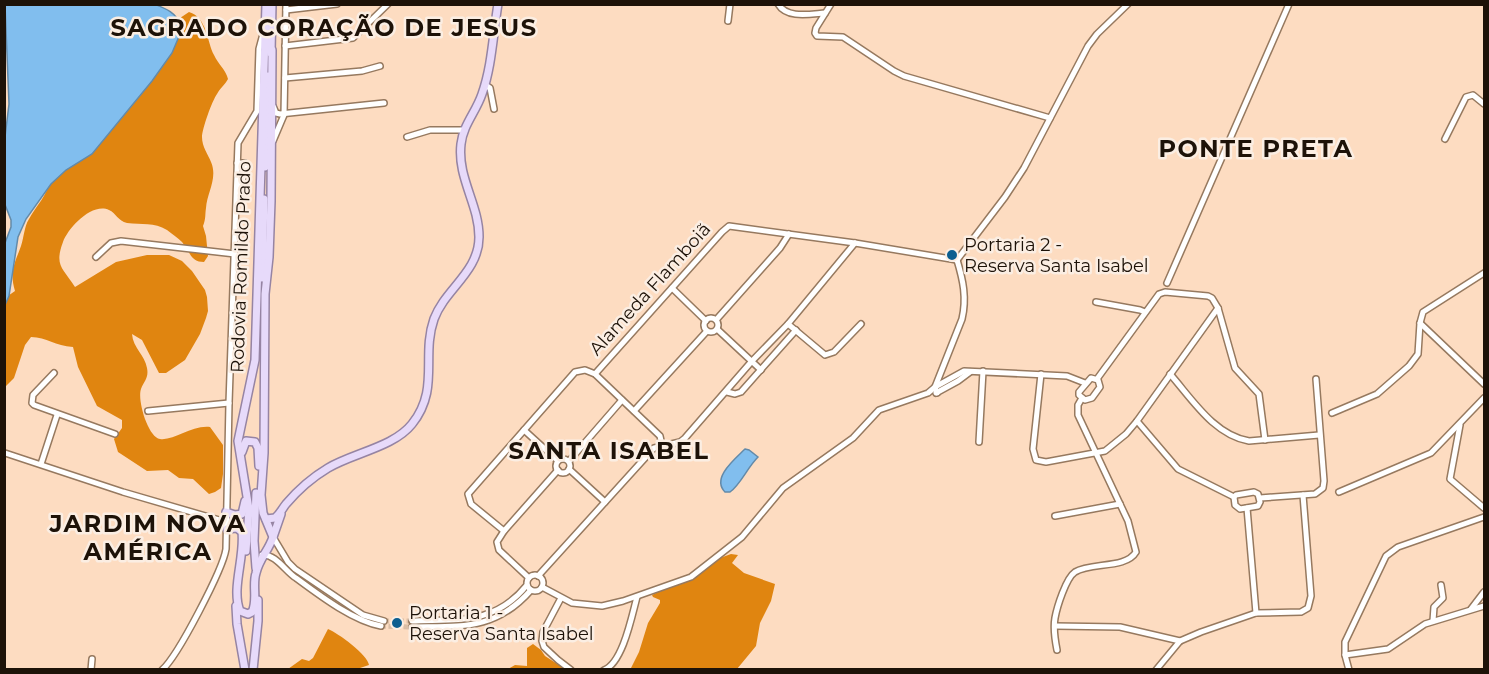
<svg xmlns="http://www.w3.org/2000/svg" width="1489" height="674" font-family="Montserrat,sans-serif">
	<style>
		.forest { fill: #e08510 }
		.water { fill: #81beee; stroke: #638aa9; stroke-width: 1.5 }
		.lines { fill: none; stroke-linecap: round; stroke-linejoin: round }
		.minor-tunnel { stroke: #dbbea5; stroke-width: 5; stroke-dasharray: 5 2.5; stroke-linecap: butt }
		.minor-casing { stroke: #96795f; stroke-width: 8 }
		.major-casing { stroke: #9684a3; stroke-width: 10 }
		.minor { stroke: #fff; stroke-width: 5 }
		.major { stroke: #e7dafa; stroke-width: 7 }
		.poi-dot { fill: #0b5e90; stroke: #fbeee3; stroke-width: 2 }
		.labels { text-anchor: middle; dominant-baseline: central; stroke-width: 5; stroke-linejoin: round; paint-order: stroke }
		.poi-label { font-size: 18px; fill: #1d1208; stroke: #fbeee3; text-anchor: start }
		.street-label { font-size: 18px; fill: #1d1208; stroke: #fbeee3 }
		.district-label { font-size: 24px; font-weight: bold; letter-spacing: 1.5px; fill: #1d1208; stroke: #fbeee3 }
	</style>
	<rect width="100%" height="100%" fill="#fddcc1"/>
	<g class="forest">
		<path d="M189 12C207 17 207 42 214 55 218 64 226 70 228 79 225 85 220 88 217 94 212 101 202 129 202 137 202 147 208 154 211 162 218 178 207 193 206 208 205 214 206 219 203 226L206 236 208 256 204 262C190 262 190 251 182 242 178 238 172 234 167 230 154 222 142 225 127 223 118 221 116 213 109 210 92 202 68 228 63 242 54 266 63 268 75 287L116 262 147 255H169L182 261 192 271 205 290 207 297 208 311 206 318 200 334 185 360 166 373H159L142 340 132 334C133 348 145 355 147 368 149 378 144 381 141 389 137 400 148 437 160 439 174 441 191 425 210 427L223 445V474L221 488 215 492 209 494 193 479 179 478 168 470 147 471 118 452 114 439 122 428V420L97 406 78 367 73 347C55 346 47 337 31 337L25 345 14 378 5 387V298L15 291C9 271 15 263 21 246 24 237 24 227 29 219 36 206 48 195 50 179L163 59 182 33 177 23 180 18Z"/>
		<path d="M731 554 738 555 732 563 744 573 775 584 771 601 760 623 756 646 737 669 630 670 639 652 648 623 660 603V600L653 597 652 595C679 583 703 563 731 554Z"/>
		<path d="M328 629C338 633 368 655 369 665L357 669H288L302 659 309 661 313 658Z"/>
		<polygon points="533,644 541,650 545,656 565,669 508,669 515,665 527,666 527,648"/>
	</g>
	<g class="water">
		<path d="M154 4C167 9 175 12 181 25L180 34 172 53 152 81 92 154 66 170 51 184 26 219 18 237 9 296 5 305V243L11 227V220L4 202 5 137 9 104 5 5Z"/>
		<path d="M745 449 749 450 758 457C747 468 741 484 730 492H725C711 478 735 459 745 449Z"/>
	</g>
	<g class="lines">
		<g class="minor-tunnel">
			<polyline points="384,621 412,621"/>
			<polyline points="381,626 412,627"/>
		</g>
		<g class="minor-casing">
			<g id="minor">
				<path d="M778 4C787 19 810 14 825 13"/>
				<polyline points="831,4 816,28 815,33 817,36 843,37 894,71 904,76 1050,118"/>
				<polyline points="286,10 337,4"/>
				<polyline points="728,21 730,4"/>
				<polyline points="285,46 353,38 388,4"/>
				<polyline points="285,78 362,71 380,66"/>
				<polyline points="485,85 490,88 494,109"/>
				<polyline points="273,106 276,113 280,114 384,103"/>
				<polyline points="407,137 430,130 463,130"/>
				<polyline points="1445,139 1466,97 1473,95 1484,104"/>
				<polyline points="273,141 284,115 286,4"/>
				<polyline points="237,163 245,163 247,166 238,193"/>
				<polyline points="96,257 111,243 121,241 235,254"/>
				<polyline points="957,260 1005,197 1024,168 1088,46 1097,34 1128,4"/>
				<polyline points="1167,283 1289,4"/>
				<polyline points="672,288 706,321"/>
				<polyline points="1096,302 1140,310 1145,312"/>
				<circle cx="711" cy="325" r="7"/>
				<polyline points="716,320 780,248 789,234"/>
				<polyline points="1420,323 1484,384"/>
				<polyline points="788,324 825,355 834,352 861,324"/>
				<polyline points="717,329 761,370"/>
				<polyline points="54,373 33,395 32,403 34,405 115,434"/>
				<polyline points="595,374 722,232 729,226 855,243 957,260"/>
				<polyline points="1041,374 1033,449 1036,460 1046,462 1105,451 1126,434 1137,421 1218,308"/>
				<path d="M1170 374C1192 399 1214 435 1249 441L1319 435"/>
				<polygon points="1091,378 1098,380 1100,387 1092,398 1085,400 1079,395 1079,392"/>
				<polyline points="1097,379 1159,294 1165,292 1208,296 1212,298 1218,308 1235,368 1259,394 1265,440"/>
				<polyline points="727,392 735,394 741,392 796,330"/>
				<polyline points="936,393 958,381 970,372"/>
				<path d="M937 393 935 387 962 319C967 298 963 280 957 260"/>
				<polyline points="148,411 229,403"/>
				<polyline points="634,411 707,331"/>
				<polyline points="1332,413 1377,394 1409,366 1418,354 1420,323 1423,312 1484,273"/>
				<polyline points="1137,421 1178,469 1234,497"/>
				<polyline points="1460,425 1450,479 1484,508"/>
				<polyline points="524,430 558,461"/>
				<polyline points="979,442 983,371"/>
				<polyline points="5,453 123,492 226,522"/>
				<circle cx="563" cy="466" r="7"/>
				<polyline points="569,461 622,400"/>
				<polyline points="41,464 57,415"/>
				<polyline points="569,469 605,502"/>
				<polygon points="1254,492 1258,494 1260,502 1258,506 1240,509 1235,505 1234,497 1236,495"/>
				<polyline points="1339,492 1431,453 1484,398"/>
				<polyline points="1260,498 1315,494 1323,488 1324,481 1316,379"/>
				<polyline points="1247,508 1256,613"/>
				<polyline points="1055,516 1120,504"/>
				<polyline points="504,531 471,504 468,494 575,372 585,370 595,374 660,436 662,445"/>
				<polyline points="273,537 288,562 295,569 363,615 384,621"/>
				<path d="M262 555C276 554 285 571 296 578 319 595 353 621 381 626"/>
				<circle cx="535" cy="583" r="8"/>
				<polyline points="538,576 654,448 680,442 685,438 752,361 788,324 855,243"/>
				<polyline points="529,578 499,550 497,542 504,531 558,470"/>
				<polyline points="542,587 572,603 602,606 623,601 691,577 742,537 783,488 853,438 879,410 928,393 935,387 964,371 1067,376 1085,383"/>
				<polyline points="561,598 543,632 542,641 544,647 558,660 571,670"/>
				<polyline points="1471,609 1484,592"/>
				<path d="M412 621C458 619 495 625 527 585"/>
				<polyline points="1433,621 1434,607 1443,598 1441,585"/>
				<polyline points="1055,626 1120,627 1180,641"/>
				<path d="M412 627C461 626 495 631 531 590"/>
				<path d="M1057 650C1055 640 1053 629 1055 618 1057 607 1066 578 1075 572 1091 562 1126 569 1136 552L1128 521 1078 415V405L1082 398"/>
				<polyline points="1345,655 1388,649 1425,624 1484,606"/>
				<polyline points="91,670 92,659"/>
				<path d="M162 670C178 656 223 569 226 549L229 403 238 143 257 111 259 49 263 34"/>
				<path d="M604 670C623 663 632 615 637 597"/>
				<polyline points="1156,670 1180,641 1201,632 1256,613 1301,612 1308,608 1311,596 1303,495"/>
				<polyline points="1349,670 1345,655 1345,642 1386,556 1398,547 1484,517"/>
			</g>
		</g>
		<g class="major-casing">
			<g id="major">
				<polyline points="271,53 272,4"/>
				<polyline points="265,167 268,76"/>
				<polyline points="262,278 264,199"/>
				<polyline points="242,452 246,441 255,442 258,448 259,466"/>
				<polyline points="226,512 235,515 242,514 245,501"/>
				<path d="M266 519 275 518C280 514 282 509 286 504 297 491 313 477 328 468 353 453 394 447 412 424 440 389 421 356 434 319 445 289 479 272 479 237 479 204 457 178 461 144 463 125 476 112 482 94 492 66 493 34 498 4"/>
				<path d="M227 529 237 528 242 532C245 557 231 589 240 611L248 614 252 612C258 601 252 585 256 573 259 559 269 550 273 537L263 513 261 495 264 453 265 294 269 257 271 201 272 50"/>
				<polyline points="273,537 281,514"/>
				<polyline points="246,551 249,509 238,441 255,360 266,4"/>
				<polyline points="256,568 254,541 256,493"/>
				<polyline points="236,606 237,624 245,670"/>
				<polyline points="253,670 258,621 258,600"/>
			</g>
		</g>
		<use href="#minor" class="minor"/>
		<use href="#major" class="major"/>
	</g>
	<g class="poi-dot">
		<circle cx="952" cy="255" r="6"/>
		<circle cx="397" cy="623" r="6"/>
	</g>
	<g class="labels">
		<g class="poi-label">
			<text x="964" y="245">Portaria 2 -<tspan x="964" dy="21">Reserva Santa Isabel</tspan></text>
			<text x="409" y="613">Portaria 1 -<tspan x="409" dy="21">Reserva Santa Isabel</tspan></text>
		</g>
		<g class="street-label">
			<text transform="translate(241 267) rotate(-88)">Rodovia Romildo Prado</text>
			<text transform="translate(650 289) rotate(-48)">Alameda Flamboiã</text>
		</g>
		<g class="district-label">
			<text x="324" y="27">SAGRADO CORAÇÃO DE JESUS</text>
			<text x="1256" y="148">PONTE PRETA</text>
			<text x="609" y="450">SANTA ISABEL</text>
			<text x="148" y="523">JARDIM NOVA<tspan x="148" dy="28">AMÉRICA</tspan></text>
		</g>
	</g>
	<rect width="1489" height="674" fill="none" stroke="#1d1208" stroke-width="12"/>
</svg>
